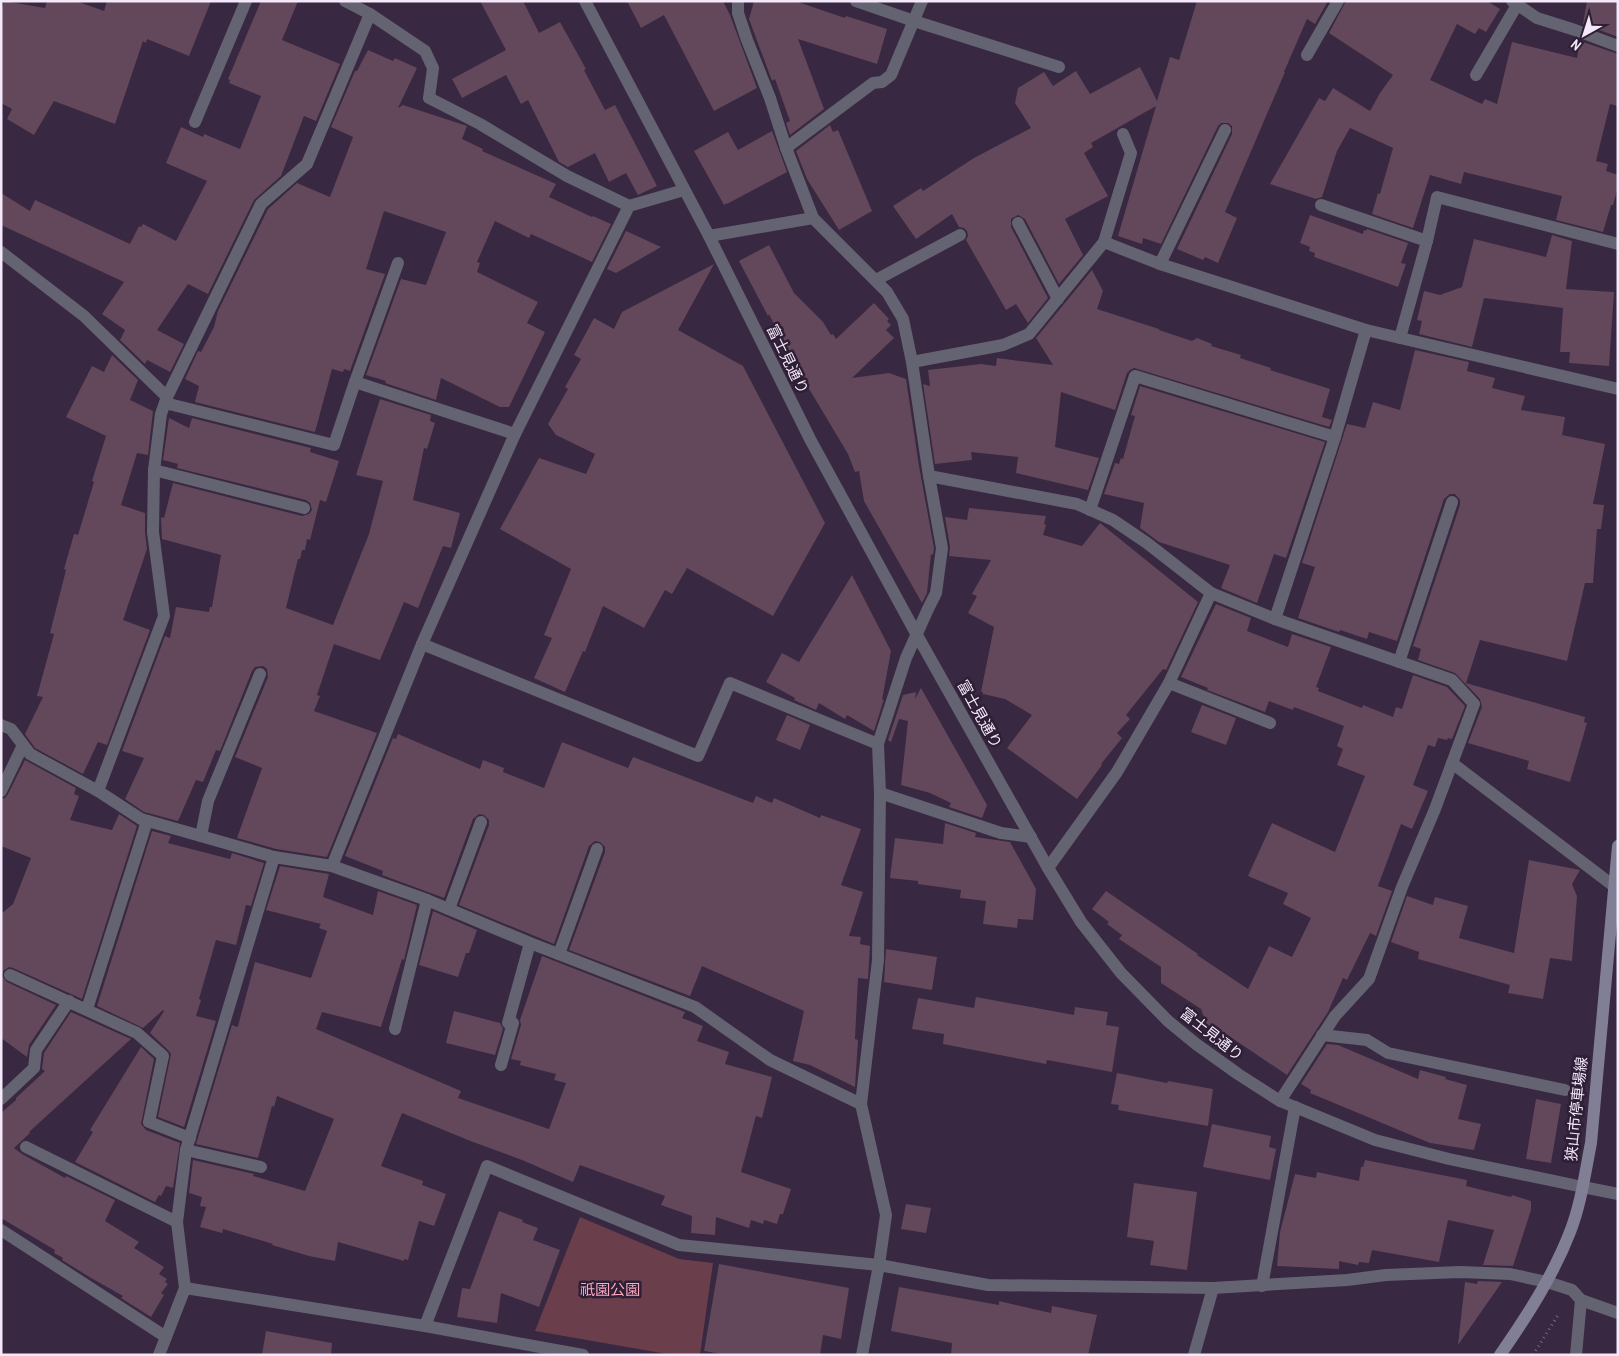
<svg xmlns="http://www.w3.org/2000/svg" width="1619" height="1356" font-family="'Archivo Narrow','Noto Sans JP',sans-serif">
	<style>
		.green { fill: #6a3f4b }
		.building { fill: #63475a }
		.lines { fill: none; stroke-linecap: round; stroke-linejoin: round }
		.path { stroke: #7c6e84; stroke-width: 3; stroke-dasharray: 1 4; stroke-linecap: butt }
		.service { stroke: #646371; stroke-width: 12 }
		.minor { stroke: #646371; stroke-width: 12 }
		.tertiary { stroke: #646371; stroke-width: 12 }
		.secondary { stroke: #817f95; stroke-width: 12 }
		.labels { text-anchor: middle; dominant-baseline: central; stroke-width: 5; stroke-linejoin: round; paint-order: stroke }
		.street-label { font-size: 15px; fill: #f4e9fa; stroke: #2e1e36 }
		.park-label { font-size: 15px; fill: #fbaabf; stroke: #2e1e36 }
	</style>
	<rect width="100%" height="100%" fill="#382841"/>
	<polygon class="green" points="580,1217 679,1259 713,1263 700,1355 673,1355 535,1331"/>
	<g class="building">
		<polygon points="4,1 45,8 47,1 76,1 104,11 107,1 211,1 189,56 147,39 146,43 143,41 115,124 54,101 34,135 7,119 12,109 1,103 1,14"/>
		<polygon points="261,1 298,1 282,40 340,64 316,121 304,116 281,176 254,200 208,294 188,284 157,330 184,344 170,372 147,360 145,364 120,340 125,330 102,314 124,282 1,225 1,193 30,211 35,200 130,244 139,226 141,227 143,224 176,241 207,181 166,163 181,127 203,137 204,134 240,149 261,96 229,83 230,80 228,79"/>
		<polygon points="480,1 523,1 539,33 560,22 586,69 584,70 605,110 615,105 657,186 638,195 626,173 609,182 595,153 568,167 559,162 528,100 521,104 506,75 462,98 452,79 506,50"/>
		<polygon points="627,1 723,1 730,15 757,88 714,111 664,15 641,28"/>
		<polygon points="754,1 795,1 845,18 846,16 887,29 877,64 798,39 824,109 790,135 786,123 790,121 775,79 772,81 749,19"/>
		<polygon points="1197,1 1328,1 1315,24 1307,19 1284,72 1285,72 1225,212 1237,218 1218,263 1205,257 1203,260 1177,249 1232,134 1232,126 1228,123 1221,123 1218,126 1161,244 1143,238 1142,244 1118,236 1156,106 1091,143 1093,147 1084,153 1108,196 1065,219 1083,255 1059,284 1025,219 1018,215 1011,219 1011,227 1048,298 1028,323 1016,304 1006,310 966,240 968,236 967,231 964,228 959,227 952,214 916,239 893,206 921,188 923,191 974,158 1031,128 1015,103 1018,88 1044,72 1053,86 1076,71 1090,94 1140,67 1157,101 1170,57 1179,60"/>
		<polygon points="1346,1 1487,1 1500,9 1486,32 1479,28 1475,34 1457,24 1430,80 1482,104 1485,99 1497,104 1512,42 1577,58 1580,41 1618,54 1618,106 1610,104 1596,161 1608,164 1606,171 1618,175 1618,187 1613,205 1611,205 1603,232 1556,220 1562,196 1464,172 1461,184 1430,175 1413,228 1372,214 1378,193 1380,194 1393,148 1350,128 1337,151 1322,197 1316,199 1270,184 1319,98 1325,101 1333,88 1370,111 1380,93 1393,75 1329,33"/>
		<polygon points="1587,1 1618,1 1618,37 1583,24"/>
		<polygon points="368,50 393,61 395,58 417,68 398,108 403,105 467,126 462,139 483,149 482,151 556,184 549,197 592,217 593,216 611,224 592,262 531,234 529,238 495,221 477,262 480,263 477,272 538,302 527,323 545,332 509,407 500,407 441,378 436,400 385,383 386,381 366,375 401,279 426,285 446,232 384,211 366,269 385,274 350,371 344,369 343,372 332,369 315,432 195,402 199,386 185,379 198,351 201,352 214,327 218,311 268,209 297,183 330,197 353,137 331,127 355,71 357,71"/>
		<polygon points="830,125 833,132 838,130 872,211 839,230 807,179 796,151"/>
		<polygon points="772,131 787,172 727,204 727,203 724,205 694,151 728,132 738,150"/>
		<polygon points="1310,215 1363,234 1364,230 1366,231 1367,229 1408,243 1401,263 1406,264 1398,287 1314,257 1315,253 1309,251 1310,247 1300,243"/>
		<polygon points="626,231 661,247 616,273 607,269"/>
		<polygon points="1552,235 1572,241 1566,289 1614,292 1609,366 1569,363 1570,352 1560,352 1563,308 1484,298 1472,347 1419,334 1422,321 1417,320 1424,291 1440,295 1462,287 1474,239 1546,257"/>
		<polygon points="769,245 794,293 823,322 831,335 833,334 836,339 874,303 889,319 887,321 891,325 886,330 894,338 852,378 889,373 906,379 919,466 934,548 933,555 931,554 927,593 922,603 864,501 859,471 855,472 848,454 793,362 769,314 768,316 739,261"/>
		<polygon points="714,264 678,330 743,366 825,523 773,616 687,568 672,594 665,590 644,628 603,606 585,652 583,651 565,692 534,678 552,638 544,635 571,569 500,529 539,458 586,474 595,454 556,435 548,424 568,389 565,387 581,359 574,355 594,318 614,329 622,312"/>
		<polygon points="1092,270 1103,291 1097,309 1159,329 1159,330 1192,341 1197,338 1212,344 1211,346 1241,355 1240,358 1271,368 1270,370 1330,389 1322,417 1332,420 1329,427 1134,368 1130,370 1127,373 1115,410 1061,392 1055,447 1099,458 1088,490 1016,473 1018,457 971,452 972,460 935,464 923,384 930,386 928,370 981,364 996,366 997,358 1053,365 1036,338"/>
		<polygon points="1415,350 1469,362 1467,371 1495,378 1492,388 1525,396 1521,410 1565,417 1562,435 1605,444 1593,504 1604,505 1601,529 1597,529 1593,583 1585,583 1567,661 1480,640 1466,683 1585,717 1584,722 1587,723 1570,782 1527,769 1529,761 1468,743 1482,707 1480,699 1455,673 1418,660 1421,649 1413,646 1460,505 1460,500 1455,494 1450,494 1444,499 1397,641 1369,632 1367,639 1340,630 1339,632 1298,618 1315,567 1302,563 1347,424 1365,428 1373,402 1400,410"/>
		<polygon points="112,355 138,380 130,400 153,411 148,455 137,453 121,505 145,513 145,532 147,549 123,620 150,630 107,745 98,742 83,774 35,748 25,734 43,697 37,696 54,634 50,633 66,570 64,569 74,534 78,535 94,482 92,481 106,436 66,417 92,366 104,372"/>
		<polygon points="1140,386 1325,442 1286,558 1274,554 1257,603 1221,588 1230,565 1159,542 1140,528 1144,503 1104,494 1115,463 1119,464 1121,458 1123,459 1135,416 1131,415"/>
		<polygon points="380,399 431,415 430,421 435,423 427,449 424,448 413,500 460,513 451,548 443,546 418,608 404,602 380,660 334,644 317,695 320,696 314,711 377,733 327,857 276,849 237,838 262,768 235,757 268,677 267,669 263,666 255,667 252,671 220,751 216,750 203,782 196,780 178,821 144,812 125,799 144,758 122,751 165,636 170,638 176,607 209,612 210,607 212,607 221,555 162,539 161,517 164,518 173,483 302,516 309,514 312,510 310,503 306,500 177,468 178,464 163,460 169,418 189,428 192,418 311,448 310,452 339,461 326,502 320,500 310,540 307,539 305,550 302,550 300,559 298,559 286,608 333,625 369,534 383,481 356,475"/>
		<polygon points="969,508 1046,516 1044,524 1046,525 1043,535 1082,546 1100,523 1198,602 1166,670 1163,669 1126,715 1130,719 1117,733 1122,738 1101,764 1102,765 1077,799 1007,748 1032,715 1005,699 983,694 983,692 981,692 994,627 968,613 977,596 972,594 991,560 949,556 950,547 945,517 967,520"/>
		<polygon points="852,575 891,651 882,700 884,699 874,731 847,715 845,719 819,703 816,710 794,700 795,698 766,682 782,653 799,662"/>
		<polygon points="1216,604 1251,618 1247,631 1288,647 1292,634 1331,647 1316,687 1319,688 1318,691 1362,708 1363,705 1393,717 1396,707 1402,709 1413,675 1447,687 1465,706 1452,739 1448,738 1447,740 1438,738 1435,747 1428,745 1413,785 1428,791 1412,829 1401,824 1378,886 1392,891 1376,936 1370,933 1347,980 1343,978 1328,1012 1287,1075 1226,1034 1207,1025 1201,1009 1161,983 1161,967 1119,939 1122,935 1107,924 1109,922 1092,909 1106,891 1198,954 1197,955 1248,989 1269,946 1292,957 1311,918 1283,904 1288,893 1248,876 1272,823 1335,852 1365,776 1337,765 1343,749 1337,746 1344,726 1294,707 1293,710 1269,701 1265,712 1207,690 1208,688 1181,677"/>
		<polygon points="921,688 987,805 982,818 949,807 951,803 930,793 901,785 908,721 899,719 891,742 888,740 903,695 916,692 915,699"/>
		<polygon points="1202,705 1236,718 1226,745 1191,732"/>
		<polygon points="787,715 810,725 800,750 776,740"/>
		<polygon points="398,734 480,769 483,760 504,768 503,772 544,788 562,742 628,768 633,757 753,803 756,796 772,803 774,798 820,818 821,815 861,829 841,885 863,892 849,936 861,937 860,944 870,946 868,979 858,978 855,1039 858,1040 855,1087 810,1065 793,1061 804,1011 702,966 690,996 569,950 605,852 605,847 600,842 595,841 589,846 554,944 459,905 489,825 489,820 484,815 479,814 473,819 444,898 382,875 383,871 345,856 393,738 396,739"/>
		<polygon points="25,760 76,788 74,794 79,796 70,820 112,830 119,814 137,826 82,999 13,968 9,967 3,971 2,976 7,982 56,1005 29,1045 27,1057 1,1038 1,914 13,904 31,858 1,846 1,799 5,798 8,794"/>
		<polygon points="945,823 976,833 975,837 1010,842 1036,889 1033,920 1018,919 1017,928 983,924 986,901 960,898 961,890 918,884 918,881 890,878 895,838 943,844"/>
		<polygon points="152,831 171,836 168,843 230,859 232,853 264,863 251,906 246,905 236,945 216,940 199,999 201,1000 196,1016 216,1021 184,1127 158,1117 171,1054 168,1050 150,1033 164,1011 163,1010 143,1028 97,1006"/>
		<polygon points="1529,860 1580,870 1572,884 1577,896 1572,961 1550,958 1543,999 1508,993 1510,985 1418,959 1419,952 1391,942 1407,896 1433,905 1435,897 1468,906 1459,938 1514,953"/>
		<polygon points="280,866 329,874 323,897 373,915 378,891 417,905 404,960 402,959 381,1027 322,1012 316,1029 461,1091 458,1098 549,1129 566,1083 554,1080 556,1074 520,1065 521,1061 511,1059 521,1025 520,1020 542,956 685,1012 682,1018 703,1026 697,1041 729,1052 725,1064 772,1077 762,1118 756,1116 741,1172 791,1189 783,1214 780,1214 777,1224 764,1220 763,1224 751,1220 749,1228 716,1217 715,1235 691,1233 692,1216 661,1205 665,1196 580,1165 573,1182 522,1160 473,1142 402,1113 381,1166 423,1181 422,1185 446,1194 434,1226 419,1221 408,1260 404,1259 404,1261 338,1242 335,1261 309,1256 272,1245 273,1244 223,1229 222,1233 200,1227 206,1207 200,1206 202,1197 189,1193 193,1160 254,1174 253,1176 305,1191 334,1119 277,1096 274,1107 272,1106 258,1158 196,1144 232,1025 237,1027 238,1026 255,962 311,978 327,931 319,928 321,924 266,910"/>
		<polygon points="433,911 477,930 469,953 466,953 458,977 419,965"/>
		<polygon points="886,949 937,957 932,990 884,982"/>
		<polygon points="976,997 1074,1015 1075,1007 1108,1012 1106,1025 1119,1027 1112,1072 1047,1060 1046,1064 943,1044 944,1034 912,1029 918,998 974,1008"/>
		<polygon points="454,1011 500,1023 503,1029 495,1055 446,1043"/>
		<polygon points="71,1012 131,1039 29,1132 30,1133 14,1148 22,1154 65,1178 66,1176 115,1200 105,1221 139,1242 134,1248 164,1267 159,1274 167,1279 165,1282 168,1284 161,1293 164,1295 151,1317 121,1298 123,1296 91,1278 62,1260 63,1258 54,1253 55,1250 1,1218 1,1113 16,1100 16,1098 45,1071 42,1069 44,1053"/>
		<polygon points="1327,1044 1338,1045 1418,1079 1420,1070 1446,1077 1445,1079 1467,1085 1458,1119 1481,1124 1474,1150 1430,1143 1310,1093 1311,1090 1301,1084"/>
		<polygon points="141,1047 154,1059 141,1124 146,1130 180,1143 173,1188 166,1186 161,1196 159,1195 155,1202 75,1162 93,1132 90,1130"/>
		<polygon points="1117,1073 1167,1083 1168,1081 1213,1089 1208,1126 1118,1110 1119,1105 1111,1104"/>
		<polygon points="1536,1099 1561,1104 1551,1163 1526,1159"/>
		<polygon points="1212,1124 1271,1136 1269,1147 1276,1149 1270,1180 1203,1167"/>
		<polygon points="1365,1160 1467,1180 1466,1186 1511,1197 1512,1195 1531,1201 1531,1210 1513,1266 1483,1265 1494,1230 1448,1220 1439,1262 1372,1250 1369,1263 1359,1262 1358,1265 1339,1261 1339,1269 1277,1266 1280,1232 1295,1174 1316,1178 1317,1172 1359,1181 1361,1167 1363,1167"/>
		<polygon points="1134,1183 1197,1192 1187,1270 1150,1265 1154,1241 1127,1237"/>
		<polygon points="906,1204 931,1208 926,1233 901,1229"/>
		<polygon points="499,1211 523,1220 522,1222 538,1228 533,1240 560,1250 539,1307 501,1293 497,1323 457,1317 462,1288 470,1289"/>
		<polygon points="719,1264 849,1288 841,1339 823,1335 820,1355 727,1355 704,1351"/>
		<polygon points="1478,1281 1502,1282 1458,1345 1465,1282 1477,1284"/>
		<polygon points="899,1287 999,1305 999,1301 1051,1313 1052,1306 1097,1315 1088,1355 951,1355 952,1343 891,1331"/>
		<polygon points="266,1331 332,1343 331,1355 262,1355"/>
	</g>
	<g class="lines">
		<polyline class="path" points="1533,1355 1558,1315"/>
		<g class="service">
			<polyline points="1476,75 1517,5"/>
			<polyline points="195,122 246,1"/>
			<polyline points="1321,205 1427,241"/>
			<polyline points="1018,223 1058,299"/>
			<polyline points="876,280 960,235"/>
			<polyline points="154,470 304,508"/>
			<polyline points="1399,662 1452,502"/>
			<polyline points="1169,683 1270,723"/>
			<polyline points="880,793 1001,833 1031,837"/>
			<polyline points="201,836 208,801 260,674"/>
			<polyline points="449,909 481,822"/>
			<polyline points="559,954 597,849"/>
			<polyline points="395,1029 427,900"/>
			<polyline points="1322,1035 1367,1040 1388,1053 1565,1090"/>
			<polyline points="501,1065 513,1023 508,1023 530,943"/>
			<polyline points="1,1099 34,1068 36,1050 69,1001"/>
			<polyline points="26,1147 177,1222"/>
			<polyline points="186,1150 261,1167"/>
			<polyline points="1581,1300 1618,1313"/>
		</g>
		<g class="minor">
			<polyline points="345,1 370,14 425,51 433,68 429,98 480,124 567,176 629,206"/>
			<polyline points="738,1 738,13 747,40 770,98 786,148 813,218 887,292 903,319 912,362 929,476 942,548 936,593 928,609 906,658 878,744 880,793 878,960 861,1104 886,1215 879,1265 862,1355"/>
			<polyline points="856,1 914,21 1059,67"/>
			<polyline points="1512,1 1537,18 1575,30 1618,46"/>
			<polyline points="1307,55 1338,1"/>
			<polyline points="786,148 873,83 882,82 891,75 922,1"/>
			<polyline points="709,236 813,218"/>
			<polyline points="1104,242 1160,264 1366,330 1618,389"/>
			<polyline points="1,252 84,316 167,397"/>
			<polyline points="1160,264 1225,130"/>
			<polyline points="1400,338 1427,241 1437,197 1618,244"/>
			<polyline points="912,362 1003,345 1029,334 1104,242 1131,153 1123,134"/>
			<polyline points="355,382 398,263"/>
			<polyline points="165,403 334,445 355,382 515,434"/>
			<polyline points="929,476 1077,504 1113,520 1147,543 1211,593 1275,619 1452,680 1474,704 1435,809 1402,887 1369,979 1335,1016 1280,1101"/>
			<polyline points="1090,510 1135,376 1335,437"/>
			<polyline points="1275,619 1335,437 1366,330"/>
			<polyline points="422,644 698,756 730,683 878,744"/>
			<polyline points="1,725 11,729 30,754 98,791 141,819 274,857 332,866 427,900 530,943 695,1007 770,1060 861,1104"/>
			<polyline points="1452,763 1615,887 1618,887"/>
			<polyline points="1,791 23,745"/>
			<polyline points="98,791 164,616 153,532 154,470 161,414 167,397 261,204 307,164 370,14"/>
			<polyline points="332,866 422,644 515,434 629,206 684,190"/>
			<polyline points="1048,868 1117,772 1169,683 1211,593"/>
			<polyline points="10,975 137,1033 163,1056 149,1122 190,1138"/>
			<polyline points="87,1009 147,821"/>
			<polyline points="1583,1187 1618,1194"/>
			<polyline points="1,1230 166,1337"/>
			<polyline points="1262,1286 1295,1107"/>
			<polyline points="185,1288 425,1326 583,1355"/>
			<polyline points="425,1326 487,1166 679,1245 879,1265 988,1285 1213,1288 1347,1280 1386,1275 1460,1272 1510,1274 1547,1282 1572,1290 1581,1300 1576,1355"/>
			<polyline points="159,1355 185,1288 177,1222 186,1150 274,857"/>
			<polyline points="1194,1355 1213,1288"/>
		</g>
		<polyline class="tertiary" points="585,1 709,236 810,439 917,635 1048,868 1081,922 1121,973 1168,1021 1196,1044 1238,1074 1280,1101 1295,1107 1375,1140 1449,1159 1583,1187"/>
		<path class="secondary" d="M1500 1355C1527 1316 1553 1276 1570 1232 1581 1204 1585 1173 1591 1143L1618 846"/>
	</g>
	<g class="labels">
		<g class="street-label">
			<text transform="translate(788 359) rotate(64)">富士見通り</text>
			<text transform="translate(980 714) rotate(61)">富士見通り</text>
			<text transform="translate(1212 1034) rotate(38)">富士見通り</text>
			<text transform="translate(1576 1109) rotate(-84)">狭山市停車場線</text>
		</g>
		<g class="park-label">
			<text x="610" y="1289">祇園公園</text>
		</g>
	</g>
	<rect width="1619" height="1356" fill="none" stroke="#f4e9fa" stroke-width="5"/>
	<g transform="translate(1584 35) rotate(219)" stroke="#2e1e36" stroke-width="4" paint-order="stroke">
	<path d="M0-4L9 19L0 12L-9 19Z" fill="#f4e9fa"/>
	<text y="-8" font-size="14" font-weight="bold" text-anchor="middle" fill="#f4e9fa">N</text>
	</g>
</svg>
